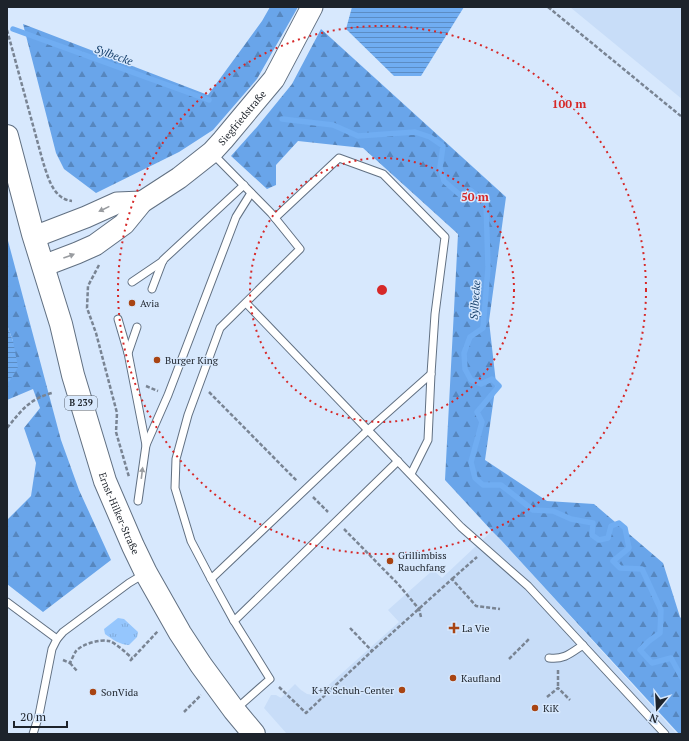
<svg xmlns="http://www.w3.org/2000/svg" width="689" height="741" font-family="'PT Serif',serif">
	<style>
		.built { fill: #c8ddf8 }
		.forest { fill: url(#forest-firs) }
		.park { fill: url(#park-tufts) }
		.water { fill: url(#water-rules) }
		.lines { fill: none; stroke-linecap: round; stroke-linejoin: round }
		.stream { stroke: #70adf2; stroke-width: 5.5 }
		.lane-casing { stroke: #617082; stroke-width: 9 }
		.secondary-casing { stroke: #617082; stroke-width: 23 }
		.primary-casing { stroke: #617082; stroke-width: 24 }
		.path { stroke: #798493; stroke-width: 2.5; stroke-dasharray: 4 2; stroke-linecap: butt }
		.lane { stroke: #fff; stroke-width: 7 }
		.secondary { stroke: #fff; stroke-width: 21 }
		.primary { stroke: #fff; stroke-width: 22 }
		.oneway { fill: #999ca0 }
		.ring { fill: none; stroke: #d62828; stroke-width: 2; stroke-dasharray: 2 4 }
		.poi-dot { fill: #a84413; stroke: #d7e8fd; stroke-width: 1.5 }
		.labels { text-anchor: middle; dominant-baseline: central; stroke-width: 3; stroke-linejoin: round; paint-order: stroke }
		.shield { fill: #d7e8fd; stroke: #555e6a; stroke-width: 1 }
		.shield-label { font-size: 9px; font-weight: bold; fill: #1d232b }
		.street-label { font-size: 10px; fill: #1d232b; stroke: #d7e8fd }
		.poi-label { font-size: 10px; fill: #1d232b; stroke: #d7e8fd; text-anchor: start }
		.water-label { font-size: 11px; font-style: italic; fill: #143e6a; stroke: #d7e8fd }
		.centre { fill: #d62828; stroke: #d7e8fd; stroke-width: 2 }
		.ring-label { font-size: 12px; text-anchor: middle; font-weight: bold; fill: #d62828; stroke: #d7e8fd; stroke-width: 3; stroke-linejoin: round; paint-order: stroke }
	</style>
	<defs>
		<pattern id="forest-firs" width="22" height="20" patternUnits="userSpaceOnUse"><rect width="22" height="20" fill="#69a5ea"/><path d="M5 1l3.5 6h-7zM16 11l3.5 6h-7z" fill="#5686be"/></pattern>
		<pattern id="park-tufts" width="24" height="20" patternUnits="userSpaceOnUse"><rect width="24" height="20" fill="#95c6fd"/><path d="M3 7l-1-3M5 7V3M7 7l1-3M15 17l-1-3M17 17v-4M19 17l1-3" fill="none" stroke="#80aad9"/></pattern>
		<pattern id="water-rules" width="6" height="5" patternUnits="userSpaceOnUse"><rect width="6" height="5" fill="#70adf2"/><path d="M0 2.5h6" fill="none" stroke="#5b8cc4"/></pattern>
	</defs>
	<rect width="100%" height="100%" fill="#d7e8fd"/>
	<g class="built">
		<polygon points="570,7 682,7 682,99"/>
		<polygon points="492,531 501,540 677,734 287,734 264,708 271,695 276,695 281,698 295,684 301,690 307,694 314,695 322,691 399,622 388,610 433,570 442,578"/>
	</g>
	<g class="forest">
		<polygon points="270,7 298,7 257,79 213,130 179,152 96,193 64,169 56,153 23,24 208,95 262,21"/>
		<polygon points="321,29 506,197 489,321 496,383 485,460 547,501 594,504 663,563 680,617 682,619 682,734 679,734 501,540 492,531 445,480 458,234 363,148 298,141 276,165 276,185 267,189 231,156 257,127 292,84"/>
		<polygon points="7,237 61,440 79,490 111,560 43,612 7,584 7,520 31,496 36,463 24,428 40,408 33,389 7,400 7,380 9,381 13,341 7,325"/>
	</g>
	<path class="park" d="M118 618 124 619 138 632 137 637 129 645C120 645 112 639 105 634L104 629Z"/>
	<g class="water">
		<polygon points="352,7 464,7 421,76 394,76 346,29"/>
		<polygon points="7,325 13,341 18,367 9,382 7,380"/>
	</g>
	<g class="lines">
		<g class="stream">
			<polyline points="13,29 209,100"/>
			<polyline points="282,119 333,125 358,136 415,132 430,137 443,146 440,167 444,181 460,195 470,190 486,202 488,268 483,328 470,337 464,353 465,369 471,380 481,384 492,379 499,386 477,412 482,422 471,462 475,478 483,485 501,485 533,510 553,511 571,519 593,523 592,535 599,540 608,538 611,526 619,523 625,528 629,548 613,561 620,568 642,569 661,610 660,633 649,641 640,650 652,663 671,658 682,678"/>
		</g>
		<g class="lane-casing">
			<g id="lane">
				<polyline points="212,153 271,213 300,249 220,328 188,415 176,459 175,488 191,541 211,579 234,621 270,679 236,709"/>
				<polyline points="275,218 339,158 383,174 445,237 435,314 431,374 428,440 411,474"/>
				<polyline points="132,282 163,261"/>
				<polyline points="152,289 163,260 244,185"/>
				<polyline points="246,303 461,527 528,586 665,734"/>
				<polyline points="118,319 128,353"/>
				<polyline points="137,327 128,353 146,445"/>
				<polyline points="138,501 146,445 168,395 236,217 251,193"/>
				<polyline points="211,579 368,430 431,374"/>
				<polyline points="7,602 57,639"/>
				<polyline points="234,621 398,461"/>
				<path d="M549 658C564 660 571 653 583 645"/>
				<polyline points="33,734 39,715 52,649 57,639 63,632 129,583 144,574"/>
			</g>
		</g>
		<g class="secondary-casing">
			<g id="secondary">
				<polyline points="34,237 86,217 117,203 142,202"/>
				<path id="s1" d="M43 266 77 253 95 245 124 224 142 202 179 178 212 152 223 140 274 79 312 7"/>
			</g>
		</g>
		<g class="primary-casing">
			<g id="primary">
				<path id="s2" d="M7 136 33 234 61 324 73 375 105 481 133 546 146 573 180 633 201 665 234 710 254 734"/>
			</g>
		</g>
		<g class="path">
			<polyline points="548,7 682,117"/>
			<path d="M7 30 43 162C48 177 53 199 72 201"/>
			<polyline points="99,265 88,286 87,308 96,333 117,413 116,432 129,477"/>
			<polyline points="146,386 158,391"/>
			<polyline points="209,392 297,481"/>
			<path d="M7 428C21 411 29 399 52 393"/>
			<polyline points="313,497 328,512"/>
			<polyline points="344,529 398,584 419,609 421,617"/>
			<polyline points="452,579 477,557"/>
			<polyline points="350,628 372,651"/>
			<polyline points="509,659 529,639"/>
			<path d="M63 660 70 663C72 659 74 654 76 651 82 644 100 639 109 641 116 643 126 653 132 658"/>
			<polyline points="130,661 158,631"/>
			<polyline points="70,663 77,671"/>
			<polyline points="558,670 558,688"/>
			<polyline points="279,687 306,713 372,651 452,579 476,606 500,609"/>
			<polyline points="547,697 558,688 570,700"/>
			<polyline points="184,712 201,695"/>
		</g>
		<use href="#lane" class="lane"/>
		<use href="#secondary" class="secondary"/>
		<use href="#primary" class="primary"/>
	</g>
	<defs><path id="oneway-solid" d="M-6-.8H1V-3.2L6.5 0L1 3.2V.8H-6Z"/></defs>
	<g class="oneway">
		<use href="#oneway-solid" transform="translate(104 209) rotate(154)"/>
		<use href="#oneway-solid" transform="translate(69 256) rotate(-20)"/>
		<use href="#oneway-solid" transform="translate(142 473) rotate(-83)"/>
	</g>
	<g class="ring">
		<circle cx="382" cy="290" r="132"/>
		<circle cx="382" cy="290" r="264"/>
	</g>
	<g class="poi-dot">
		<circle cx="132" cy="303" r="4"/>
		<circle cx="157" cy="360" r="4"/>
		<circle cx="390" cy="561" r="4"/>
		<path d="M452 622h4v4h4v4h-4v4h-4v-4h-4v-4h4z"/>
		<circle cx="453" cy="678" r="4"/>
		<circle cx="402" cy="690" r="4"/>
		<circle cx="93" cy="692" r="4"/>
		<circle cx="535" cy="708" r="4"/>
	</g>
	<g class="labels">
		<rect class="shield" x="65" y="396" width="32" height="14" rx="3"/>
		<g class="shield-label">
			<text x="81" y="403">B 239</text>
		</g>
		<g class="street-label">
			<text stroke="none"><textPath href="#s1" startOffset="252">Siegfriedstraße</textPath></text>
			<text stroke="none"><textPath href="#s2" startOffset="394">Ernst-Hilker-Straße</textPath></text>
		</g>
		<g class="poi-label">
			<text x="140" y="303">Avia</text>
			<text x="165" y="360">Burger King</text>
			<text x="398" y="555">Grillimbiss<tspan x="398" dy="12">Rauchfang</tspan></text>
			<text x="462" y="628">La Vie</text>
			<text x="461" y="678">Kaufland</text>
			<text x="394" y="690" text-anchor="end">K+K Schuh-Center</text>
			<text x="101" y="692">SonVida</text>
			<text x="543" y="708">KiK</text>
		</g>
		<g class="water-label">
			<text transform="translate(114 55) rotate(20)">Sylbecke</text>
			<text transform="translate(475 300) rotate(-86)">Sylbecke</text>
		</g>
	</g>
	<circle cx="382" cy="290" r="6" class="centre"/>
	<g class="ring-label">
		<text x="569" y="108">100 m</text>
		<text x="475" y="201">50 m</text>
	</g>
	<rect width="689" height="741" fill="none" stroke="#1d232b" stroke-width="16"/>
	<g transform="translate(657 709) rotate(198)" stroke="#d7e8fd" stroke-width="3" paint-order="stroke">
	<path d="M0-3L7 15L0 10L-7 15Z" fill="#1d232b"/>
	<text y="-6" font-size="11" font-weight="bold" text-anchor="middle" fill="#1d232b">N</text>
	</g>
	<path d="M14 721v6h53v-6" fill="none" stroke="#1d232b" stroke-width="2"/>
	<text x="20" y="721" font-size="12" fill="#1d232b" stroke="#d7e8fd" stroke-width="3" paint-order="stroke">20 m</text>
</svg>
